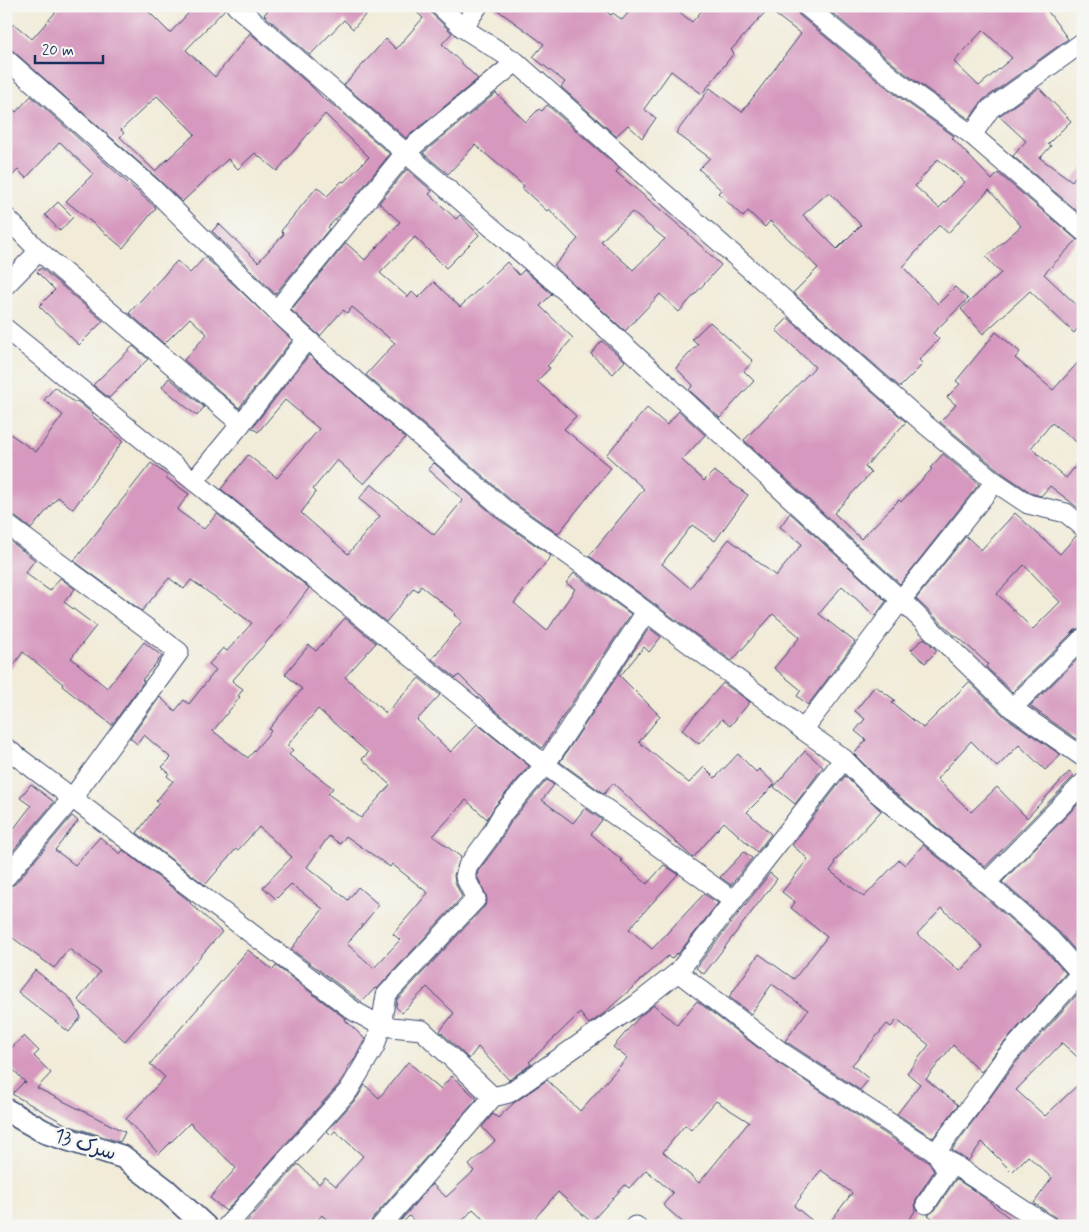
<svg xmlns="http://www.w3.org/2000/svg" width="1089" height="1232" font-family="Mynerve,'Playpen Sans Arabic',sans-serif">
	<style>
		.building { fill: #d698be; fill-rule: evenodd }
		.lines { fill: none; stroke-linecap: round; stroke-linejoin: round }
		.minor-casing { stroke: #3b4b70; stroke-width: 21 }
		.tertiary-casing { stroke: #3b4b70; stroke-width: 25 }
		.minor { stroke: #fff; stroke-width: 19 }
		.tertiary { stroke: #fff; stroke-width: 22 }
		.labels { text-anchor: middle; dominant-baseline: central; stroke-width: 5; stroke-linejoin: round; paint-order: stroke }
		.street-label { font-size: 20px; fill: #1b2f5e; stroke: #f6f6f2 }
	</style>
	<rect width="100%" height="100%" fill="#f6f6f2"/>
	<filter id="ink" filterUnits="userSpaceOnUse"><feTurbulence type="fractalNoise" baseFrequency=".02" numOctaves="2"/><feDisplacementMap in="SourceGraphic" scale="10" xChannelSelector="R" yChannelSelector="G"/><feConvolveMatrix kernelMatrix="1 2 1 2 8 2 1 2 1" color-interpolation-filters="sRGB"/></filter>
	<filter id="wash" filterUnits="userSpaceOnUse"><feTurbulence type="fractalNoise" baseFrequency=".0096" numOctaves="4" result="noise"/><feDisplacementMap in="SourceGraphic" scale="20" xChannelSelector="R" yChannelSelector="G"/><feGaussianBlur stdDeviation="1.12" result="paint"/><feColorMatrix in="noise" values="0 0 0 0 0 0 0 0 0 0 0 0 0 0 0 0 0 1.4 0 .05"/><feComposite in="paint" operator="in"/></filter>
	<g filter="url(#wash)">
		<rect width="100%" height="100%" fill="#f1ebd8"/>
		<g id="blocks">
			<g class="building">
				<path d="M61 6H143L170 33 195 6H225V9L186 50 215 77 250 33 310 85 327 102 328 101 390 154 345 209 328 227 329 229 275 294 212 231 219 224 258 262 284 234 281 231 317 187 327 196 342 181 344 182 369 157 325 114 277 171 255 153 238 169 228 159 182 202 158 179 13 51 6 48V33L14 24 32 39ZM157 96 195 134 155 171 120 137 124 133 121 130Z"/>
				<polygon points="271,6 373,6 353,29 344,20 310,55 264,15"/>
				<polygon points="410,6 429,6 432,14 452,33 442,44 478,79 406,138 344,85 386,39 396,49 423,18"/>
				<path d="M492 6H598L611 15 613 13 622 20 634 6H672L692 22 706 6H795L799 15 892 92 954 136 952 138 992 180 998 173 1077 240 1044 274 1083 311V322L1074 333 1030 291 983 334 961 309 1001 273 986 257 1021 226 989 190 948 233 939 225 903 267 938 304 955 287 968 299 933 333 939 339 919 360 923 364 900 387 793 293 818 268 770 221 765 227 748 211 743 217 718 193 721 190 699 169 710 158 676 133 710 88 742 112 801 34 768 9 731 50 734 53 702 94 671 71 644 109 656 118 642 138 628 125 616 136 561 87 565 82 533 57 544 44ZM938 159 965 182 939 208 915 186ZM829 192 861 225 837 249 803 215Z"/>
				<path d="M824 6H1044L1068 39 983 100 969 119 906 74ZM983 30 1012 58 979 86 954 62Z"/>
				<polygon points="1039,88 1071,121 1048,144 1051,146 1040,158 1072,181 1083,167 1083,216 1013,156 1026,141 999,116"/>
				<path d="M496 93 526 122 539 109 542 111 547 105 619 168 616 172 682 228 721 265 679 312 660 294 625 331 554 266 578 239 549 209 547 211 522 188 524 186 475 145 448 174 423 153ZM632 212 665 239 633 270 601 241Z"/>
				<polygon points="31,96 156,208 123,248 66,201 93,174 60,142 26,178 18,170 6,182 6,103 16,112"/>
				<polygon points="407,169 432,191 429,194 456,219 460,215 479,235 446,268 415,237 380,273 408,297 412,292 418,298 434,282 460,307 507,262 519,275 524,270 552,294 540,306 573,338 547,366 550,368 537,381 576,416 564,429 611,468 558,534 512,501 366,375 395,343 352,307 347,313 343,310 320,336 291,310 346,243 365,260 400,222 379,203"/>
				<polygon points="58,202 73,217 60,231 45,215"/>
				<polygon points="205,257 292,340 239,408 184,360 207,334 190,318 164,344 129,313 177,261 190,273"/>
				<polygon points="41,268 103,321 79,345 39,306 55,290 37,272"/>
				<polygon points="788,318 906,422 865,467 871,473 834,513 861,539 899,500 901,502 932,469 930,468 943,454 979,484 900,584 744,440 815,367 776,330"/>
				<polygon points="710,322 753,361 744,371 754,381 720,418 689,390 693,385 676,368 698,344 692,339"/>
				<polygon points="996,332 1020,352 1015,358 1053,390 1083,357 1083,447 1052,423 1031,448 1066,478 1083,457 1083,507 1081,510 1050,486 1041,496 1033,494 1002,473 940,422 956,405 947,397 960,384 956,381"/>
				<polygon points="602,341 625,361 613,374 591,354"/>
				<polygon points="133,346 148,359 109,398 93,385"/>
				<polygon points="309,355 405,438 364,484 337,460 313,489 316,492 301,513 348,554 380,516 359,499 371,484 434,535 463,500 428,469 434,463 498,519 551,556 514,603 547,631 575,589 566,583 574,573 631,614 542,748 491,707 459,675 456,678 432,659 462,621 454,615 455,613 421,586 418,591 414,588 386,622 221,489 248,455 277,478 319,429 285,400 258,432 252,428"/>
				<polygon points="169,378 204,407 197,416 162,387"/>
				<polygon points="55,387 75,403 77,401 93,414 91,415 123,441 73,509 58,497 31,529 13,515 6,513 6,431 36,452 63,415 44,400"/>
				<polygon points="647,408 667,425 679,411 705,435 682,460 704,481 714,471 748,495 715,541 692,525 662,564 690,588 729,539 776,576 802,544 780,527 790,513 886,601 875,616 842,586 819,614 855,642 808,705 797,696 801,690 774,668 800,637 773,614 732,661 589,556 644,489 606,455"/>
				<path d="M151 463 168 476 166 478 189 494 177 510 204 529 217 514 309 588 279 628 232 681 243 689 238 696 240 697 213 731 248 758 271 731 269 729 302 689 285 674 309 645 316 651 345 618 376 643 345 677 386 713 419 678 440 695 417 720 451 752 477 724 529 766 495 806 487 819 466 800 433 836 461 857 454 875 455 882 462 897 377 989 375 988 362 1002 291 949 323 909 291 884 276 899 263 887 292 857 259 827 238 850 236 849 205 885 137 833 159 803 156 801 173 781 167 776 169 773 162 767 171 758 144 735 137 744 130 738 160 697 175 711 184 700 189 704 216 670 209 664 223 648 227 651 252 623 191 580 184 589 169 578 142 611 74 561ZM318 709 368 753 362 759 390 785 361 818 328 794 333 788 289 755 293 750 287 746ZM329 836 340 844 346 836 390 867 392 864 428 893 393 934 400 940 374 968 347 944 379 905 358 887 348 900 307 867Z"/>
				<path d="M1015 513 1060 554 1076 536 1083 538V627L1075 630 1012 692 986 667 988 664 959 638 953 634 916 599 966 536 981 550ZM1024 565 1060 602 1033 629 997 594Z"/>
				<polygon points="6,538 35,560 25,573 50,591 60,578 75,589 64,602 96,626 71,658 107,688 144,642 162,656 142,680 144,681 112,725 62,686 63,684 23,652 6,676"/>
				<polygon points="649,628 661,637 649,652 644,647 620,676 660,716 639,742 689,783 704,767 715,778 738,754 756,772 759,769 775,784 747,812 771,834 757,852 724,822 693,858 613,783 604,794 560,762"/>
				<polygon points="924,638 937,651 925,663 911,650"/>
				<polygon points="1083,654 1083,734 1077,739 1030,706"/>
				<polygon points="969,682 1005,717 1061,755 1045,770 1019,745 997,767 971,741 937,779 971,812 997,787 1027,818 1069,772 1074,776 985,867 885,785 854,754 866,740 855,731 865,719 855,711 875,686 895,700 892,703 923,728"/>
				<polygon points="723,683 750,702 730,726 722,719 699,744 682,730"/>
				<polygon points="805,751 823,767 795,804 774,787"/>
				<path d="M845 776 881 811 834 862 835 864 830 871 864 897 899 860 905 865 923 845 961 876 1043 948 1066 973 996 1052 981 1072 953 1045 926 1079 958 1105 933 1138 897 1114 920 1084 907 1073 929 1045 897 1020 891 1027 887 1024 852 1065 869 1079 860 1090 785 1041 808 1010 772 984 751 1014 729 997 759 954 794 979 827 937 791 908 795 902 782 892 808 859 792 845ZM942 908 983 947 960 971 917 934Z"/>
				<polygon points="547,780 554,785 542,800 573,823 585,808 602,820 591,834 622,860 621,861 647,884 664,865 678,874 629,929 652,949 704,894 718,903 678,954 677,953 671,959 668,956 603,1014 589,1024 580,1013 529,1062 531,1064 509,1080 478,1047 469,1059 440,1031 454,1013 427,987 402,1013 396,1007 397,1000 484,907 487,901 486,895 477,876 478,871 497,846 512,820"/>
				<polygon points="31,784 54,802 6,859 6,839 31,806 20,798"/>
				<polygon points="1083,799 1083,959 1059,932 1002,882"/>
				<polygon points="72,816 78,821 55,850 75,865 100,837 120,854 123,850 191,902 190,903 222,932 125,1041 78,1000 100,972 69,949 54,968 6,933 6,888 15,884"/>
				<polygon points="744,852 752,858 731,885 720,877"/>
				<polygon points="770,873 777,879 704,974 696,968"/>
				<polygon points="248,950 273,970 276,966 346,1019 345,1020 365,1039 354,1060 347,1068 348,1069 340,1083 226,1211 210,1198 236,1168 190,1123 159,1154 126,1119 165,1077 150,1064"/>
				<polygon points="35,970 70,998 81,1017 69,1032 18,992"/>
				<polygon points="1083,988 1083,1062 1062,1043 1016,1090 1045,1116 1083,1080 1083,1226 1059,1226 1055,1217 1034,1203 1052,1178 1028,1156 1012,1172 982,1142 968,1161 952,1150 1013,1066"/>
				<path d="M697 1001 778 1063 928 1162 934 1171 917 1198 915 1204 916 1209 906 1226H827L852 1193 821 1170 800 1196 801 1197 794 1206 819 1226H687L663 1205 673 1193 646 1170 629 1188 625 1185 591 1222 558 1192 528 1226H491L473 1209 458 1226H420L409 1216 400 1226H396L432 1184 446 1197 474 1171 469 1165 495 1141 482 1127 493 1114 498 1118 515 1102 547 1080 580 1111 627 1058 613 1047 640 1016 654 1005 677 1025ZM716 1101 749 1122 699 1183 663 1152 685 1125 691 1130Z"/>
				<polygon points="24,1036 39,1051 34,1056 51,1073 37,1088 125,1132 120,1142 67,1125 12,1094 24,1082 26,1083 6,1062 6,1053"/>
				<polygon points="408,1062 440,1089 452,1076 477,1099 372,1219 370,1226 333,1226 322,1215 312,1226 243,1226 298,1164 319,1184 325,1177 336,1186 363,1156 335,1131 331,1135 327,1131 357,1098 365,1085 379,1098"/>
				<polygon points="956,1179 982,1196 1019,1226 943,1226 928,1215 935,1210"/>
			</g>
		</g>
	</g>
	<g filter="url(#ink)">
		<use href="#blocks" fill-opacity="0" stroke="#3b4b70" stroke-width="1"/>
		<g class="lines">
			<g class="minor-casing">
				<g id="minor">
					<polyline points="236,6 571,296 901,600 1012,708 1083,757"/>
					<polyline points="440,6 463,28 516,62 927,426 995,482 1028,504 1066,513 1083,527"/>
					<polyline points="806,6 899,83 972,135 1083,231"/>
					<polyline points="463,28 478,6"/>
					<polyline points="6,59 151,187 276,311 307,339 505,510 587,568 767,701 803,730 844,759 877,793 968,867 1051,940 1083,976"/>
					<polyline points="972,135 990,109 1083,42"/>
					<polyline points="6,217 39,251 241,424"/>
					<polyline points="6,285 39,251"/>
					<polyline points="276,311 406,152 516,62"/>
					<polyline points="6,329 545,765 734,901"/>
					<polyline points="194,481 241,424 307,339"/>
					<polyline points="6,524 179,652 73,797 6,877"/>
					<polyline points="1012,708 1083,638"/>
					<polyline points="803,730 901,600 995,482"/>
					<polyline points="6,748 354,1011 381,1026 422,1030 493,1097"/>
					<polyline points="986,883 1083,783"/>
					<polyline points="678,972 784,1054 1048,1226"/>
					<polyline points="926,1204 947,1172 936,1152 973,1103 1004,1059 1080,974"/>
					<polyline points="227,1226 349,1090 375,1046 381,1026 386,995 476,899 465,877 468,866 488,839 503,813 545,765 646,612"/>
					<polyline points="381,1226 493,1097 509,1093 636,1005 678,972 844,759"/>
					<polyline points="635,1226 636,1226"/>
				</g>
			</g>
			<g class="tertiary-casing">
				<polyline id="tertiary" points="6,1110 45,1132 123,1157 166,1190 205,1226"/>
			</g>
			<use href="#minor" class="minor"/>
			<use href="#tertiary" class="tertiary"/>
		</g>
	</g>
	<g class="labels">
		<g class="street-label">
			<text transform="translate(85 1145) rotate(18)">سرک 13</text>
		</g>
	</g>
	<rect width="1089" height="1232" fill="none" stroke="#f6f6f2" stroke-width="25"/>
	<path d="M35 55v8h68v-8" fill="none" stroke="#1b2f5e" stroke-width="2.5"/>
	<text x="42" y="55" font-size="15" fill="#1b2f5e" stroke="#f6f6f2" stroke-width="4" paint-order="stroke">20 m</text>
</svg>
